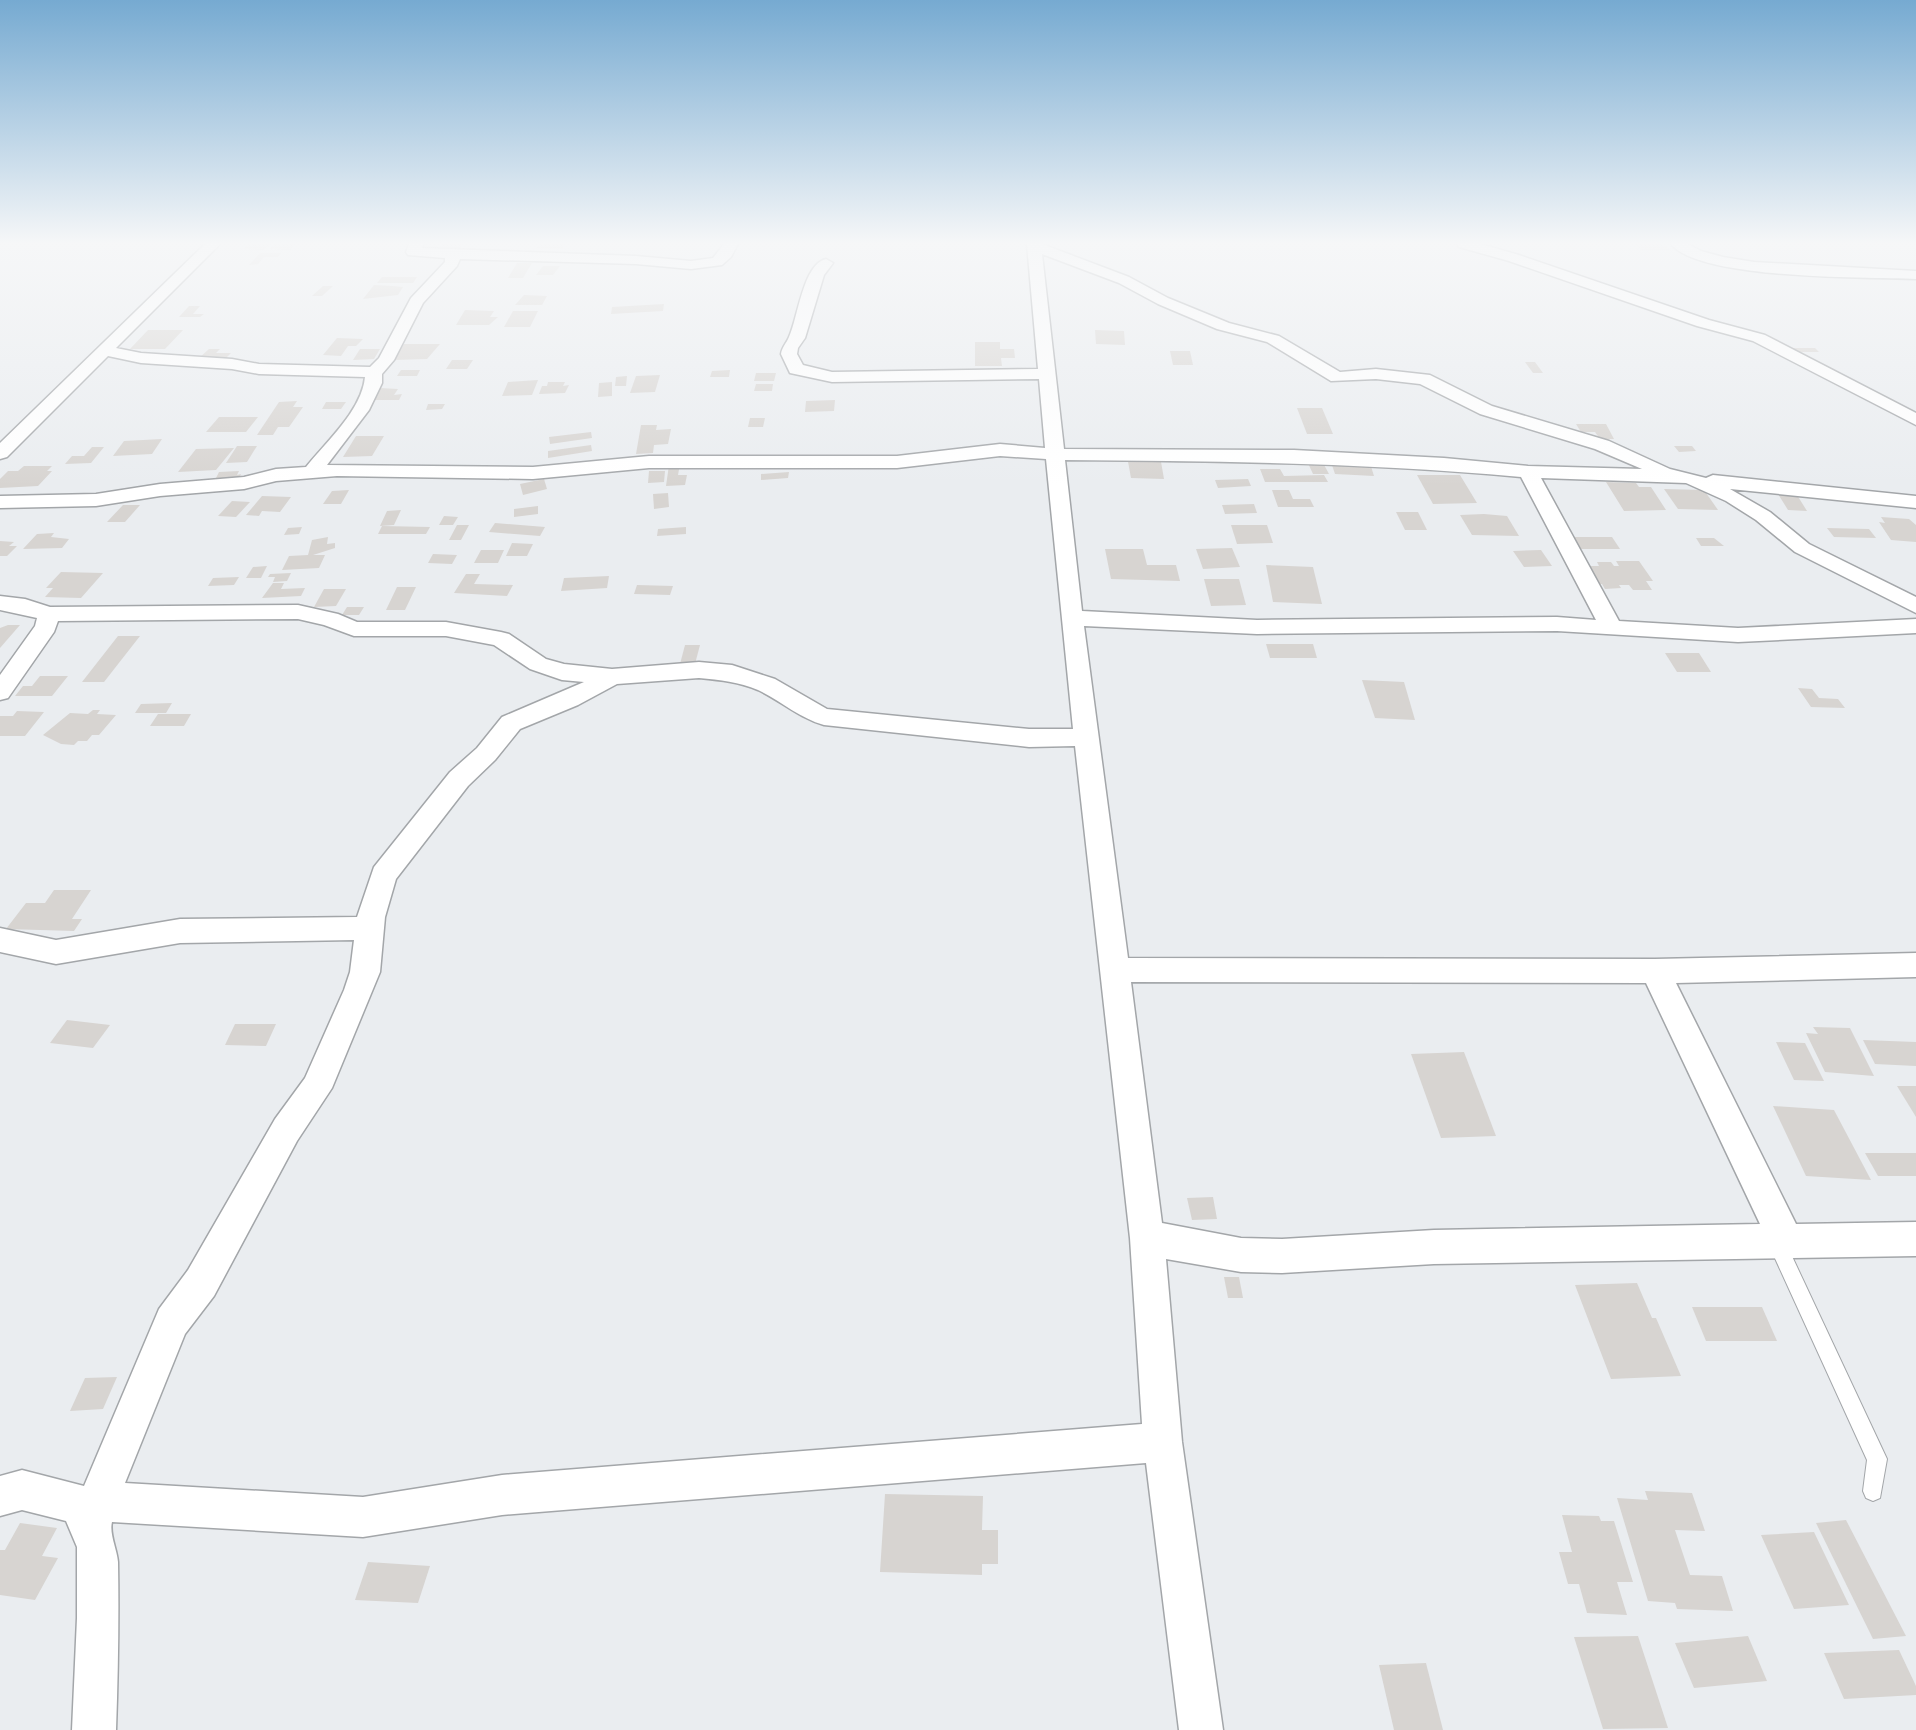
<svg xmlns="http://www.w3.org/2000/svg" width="1916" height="1730" font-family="'Exo 2',sans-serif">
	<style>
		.building { fill: #d7d4d1 }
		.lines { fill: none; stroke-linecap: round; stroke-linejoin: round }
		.lane-casing { stroke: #a3a6a9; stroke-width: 2 }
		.street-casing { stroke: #a3a6a9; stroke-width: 3 }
		.lane { fill: #fff; fill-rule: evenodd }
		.street { fill: #fff; fill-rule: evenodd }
	</style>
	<rect width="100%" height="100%" fill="#eaedf0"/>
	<g class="building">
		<polygon points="249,244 270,244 264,250 243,249"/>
		<polygon points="275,244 296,244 290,250 269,249"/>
		<polygon points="443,244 463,244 459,250 439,249"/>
		<polygon points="540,244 566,244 562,249 537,248"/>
		<polygon points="1636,244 1664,244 1669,250 1641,250"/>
		<polygon points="260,253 281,253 278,257 264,257 258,264 249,265"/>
		<polygon points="517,263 532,263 523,278 508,278"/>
		<polygon points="543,266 560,266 553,275 536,275"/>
		<polygon points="382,277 417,277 413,283 377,283"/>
		<polygon points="374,285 393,286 403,287 398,295 363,299"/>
		<polygon points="323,286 333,286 322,296 312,296"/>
		<polygon points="524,295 547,296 542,305 515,305"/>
		<polygon points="664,304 663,311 611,314 612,307"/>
		<polygon points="189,306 200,306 193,314 204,314 200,317 179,317"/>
		<polygon points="465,310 494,311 490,317 498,317 489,325 456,325"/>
		<polygon points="513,311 538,311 530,327 504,327"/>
		<polygon points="148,330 183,330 165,349 130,349"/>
		<polygon points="1095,330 1124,331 1125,345 1096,344"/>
		<polygon points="337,338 363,339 356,346 348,346 341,356 323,355"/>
		<polygon points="975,342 1000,342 1000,349 1014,349 1015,358 1001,358 1002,366 975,366"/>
		<polygon points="404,344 440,344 427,359 394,360"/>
		<polygon points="1793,348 1815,348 1819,352 1797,352"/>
		<polygon points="209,349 220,349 216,353 231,353 225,359 199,358"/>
		<polygon points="360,349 380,349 374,359 353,360"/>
		<polygon points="1170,351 1190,351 1193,365 1173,365"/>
		<polygon points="452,360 473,360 467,369 446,369"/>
		<polygon points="1525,362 1535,362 1543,373 1533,373"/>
		<polygon points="401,370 420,370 417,376 397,376"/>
		<polygon points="730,370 729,377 710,377 712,371"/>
		<polygon points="756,373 776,373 774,381 754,381"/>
		<polygon points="660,375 655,392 630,393 636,376"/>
		<polygon points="627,376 626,386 615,386 616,377"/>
		<polygon points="538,380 532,395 502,396 508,382"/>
		<polygon points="548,382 565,382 563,386 569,385 565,393 539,394 542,386 547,386"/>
		<polygon points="612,382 612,396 598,397 599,383"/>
		<polygon points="756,384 773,384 772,391 754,391"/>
		<polygon points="380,388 398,389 394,395 402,394 399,400 371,400"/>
		<polygon points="835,400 834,411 805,412 806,401"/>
		<polygon points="297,401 293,407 285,407 303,407 289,427 278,427 273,435 257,435 279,402"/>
		<polygon points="326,402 346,402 341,409 322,409"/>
		<polygon points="428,404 445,404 442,409 426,410"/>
		<polygon points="1297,408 1322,408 1333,434 1307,434"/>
		<polygon points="219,417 258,417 246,432 206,432"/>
		<polygon points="750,418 765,418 763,427 748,427"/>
		<polygon points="1576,424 1606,424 1614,439 1600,439 1595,432 1581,432"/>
		<polygon points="641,425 657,425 656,430 671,429 668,444 654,445 653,453 636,454"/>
		<polygon points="591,432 592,438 550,444 549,437"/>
		<polygon points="356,436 384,436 372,456 343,457"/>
		<polygon points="162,439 152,454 113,456 124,441"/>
		<polygon points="591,445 592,451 548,458 548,451"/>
		<polygon points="237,446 257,446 247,462 226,463"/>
		<polygon points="1674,446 1692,446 1696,451 1679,452"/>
		<polygon points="92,447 104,447 91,463 65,464 72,456 84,456"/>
		<polygon points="234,448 216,470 178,472 196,449"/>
		<polygon points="1127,456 1160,456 1164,479 1131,478"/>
		<polygon points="1307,461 1322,461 1329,474 1313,474"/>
		<polygon points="1331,462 1370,463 1374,476 1335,474"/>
		<polygon points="680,464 678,475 687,475 685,485 666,486 669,465"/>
		<polygon points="24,466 52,466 47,471 52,471 38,486 0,488 0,479 8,471 18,471"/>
		<polygon points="1260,469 1280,469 1284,476 1324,475 1328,482 1265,482"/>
		<polygon points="239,471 237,475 241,474 238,480 214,482 219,472"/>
		<polygon points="649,471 665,471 664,482 648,483"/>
		<polygon points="789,472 788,478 761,480 761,474"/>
		<polygon points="1417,475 1460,475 1477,503 1433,504"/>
		<polygon points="544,479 547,489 523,495 520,484"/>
		<polygon points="1248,479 1251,486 1218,488 1215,480"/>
		<polygon points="1606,482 1636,483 1639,487 1651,487 1666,510 1624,511"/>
		<polygon points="1664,489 1704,490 1718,510 1678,509"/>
		<polygon points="349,490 341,504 323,504 332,491"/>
		<polygon points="1272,490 1289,490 1293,499 1310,499 1314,507 1278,507"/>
		<polygon points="668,493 669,507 654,509 653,494"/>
		<polygon points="1778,494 1797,495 1807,511 1788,510"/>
		<polygon points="262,496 291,497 280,512 262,511 259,516 246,515"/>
		<polygon points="232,501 250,502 236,517 218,516"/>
		<polygon points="1254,504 1257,513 1225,514 1222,505"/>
		<polygon points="123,505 140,505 125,522 107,522"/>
		<polygon points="538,506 538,514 514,517 514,509"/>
		<polygon points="401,510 394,525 380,526 387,511"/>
		<polygon points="1396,512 1418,512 1427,530 1405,530"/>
		<polygon points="1484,514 1507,516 1519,536 1472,535 1460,515"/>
		<polygon points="444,516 458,517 453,525 439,525"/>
		<polygon points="1881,517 1909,519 1916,525 1916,542 1891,540 1879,522 1885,523"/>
		<polygon points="495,523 545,527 540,536 489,532"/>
		<polygon points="457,525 469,525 461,540 449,540"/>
		<polygon points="1231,525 1267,525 1273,543 1237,544"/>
		<polygon points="382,526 430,527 426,534 378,534"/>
		<polygon points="302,527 299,534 284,535 288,528"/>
		<polygon points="686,527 686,534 657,536 658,529"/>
		<polygon points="1827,528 1869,529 1876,538 1834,537"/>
		<polygon points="54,533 51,537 69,539 62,548 23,549 37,534"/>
		<polygon points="328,537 327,544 335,543 335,548 313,555 325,555 319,568 282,570 289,556 308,555 312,540"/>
		<polygon points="1572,537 1612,537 1620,549 1579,549"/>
		<polygon points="1696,538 1714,538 1724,546 1701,546"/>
		<polygon points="0,541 14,542 9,546 17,546 7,556 0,556"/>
		<polygon points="512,543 533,544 527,556 506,556"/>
		<polygon points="1232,548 1240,567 1203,569 1196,549"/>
		<polygon points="1105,549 1143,549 1147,565 1176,565 1180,581 1111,579"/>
		<polygon points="481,550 504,550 498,563 474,563"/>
		<polygon points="1541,550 1552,566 1524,567 1513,551"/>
		<polygon points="433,554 457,555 452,564 428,563"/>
		<polygon points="1616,561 1639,561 1653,581 1646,581 1652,590 1633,590 1629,585 1619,585 1621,588 1605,589 1602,584 1598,584 1586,566 1599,566 1597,562 1611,562 1614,566 1619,566"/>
		<polygon points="1266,565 1313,567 1322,604 1273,602"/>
		<polygon points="267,566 261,578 246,578 253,567"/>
		<polygon points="61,572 103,573 81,598 45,597 53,588 46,588"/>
		<polygon points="291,573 287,581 273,582 275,577 268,577 270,574"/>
		<polygon points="466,574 480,574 474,584 513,585 507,596 454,593"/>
		<polygon points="609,576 607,588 561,591 564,578"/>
		<polygon points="239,577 234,585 208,586 213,578"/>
		<polygon points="1204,579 1239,579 1246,605 1211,606"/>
		<polygon points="273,583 284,583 281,589 305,588 301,596 262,598"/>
		<polygon points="637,585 673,586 670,595 634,594"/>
		<polygon points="397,587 416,587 405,610 386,610"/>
		<polygon points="324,589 346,589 336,606 314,607"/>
		<polygon points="347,607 364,607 359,615 342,615"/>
		<polygon points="8,625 20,625 0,648 0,628"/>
		<polygon points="118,636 140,636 104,682 82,682"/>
		<polygon points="1266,644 1313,644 1317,658 1270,658"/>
		<polygon points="685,645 700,645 695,664 680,664"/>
		<polygon points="1665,653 1699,653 1711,672 1677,672"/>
		<polygon points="40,676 68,676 52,696 15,696 23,686 32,686"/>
		<polygon points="1362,680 1404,682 1415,720 1375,718"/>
		<polygon points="1798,688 1812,689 1819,698 1838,699 1845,708 1811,707"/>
		<polygon points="172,703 166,713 135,713 141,704"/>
		<polygon points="93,710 100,710 97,714 116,715 99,735 92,735 87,741 78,741 74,745 61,744 43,735 70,713 88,714"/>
		<polygon points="17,711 44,712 25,736 0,736 0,716 13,716"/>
		<polygon points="158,714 191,714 184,726 150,726"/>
		<polygon points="54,890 91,890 72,919 82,919 74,931 6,929 26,903 45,903"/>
		<polygon points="67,1020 110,1025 93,1048 50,1043"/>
		<polygon points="235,1024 276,1024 266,1046 225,1045"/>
		<polygon points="1813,1027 1850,1028 1874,1076 1825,1072 1806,1033 1818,1034"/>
		<polygon points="1863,1040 1916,1042 1916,1066 1875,1064"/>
		<polygon points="1776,1042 1805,1043 1824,1081 1794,1080"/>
		<polygon points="1464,1052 1496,1136 1441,1138 1411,1054"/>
		<polygon points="1897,1086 1916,1086 1916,1117"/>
		<polygon points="1773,1106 1834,1110 1871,1180 1806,1176"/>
		<polygon points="1865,1153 1916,1153 1916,1176 1878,1176"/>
		<polygon points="1213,1197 1217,1219 1192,1220 1187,1198"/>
		<polygon points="1224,1277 1239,1277 1243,1298 1228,1298"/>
		<polygon points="1637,1283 1652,1318 1656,1318 1681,1376 1611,1379 1575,1285"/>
		<polygon points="1692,1307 1762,1307 1777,1341 1706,1341"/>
		<polygon points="117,1377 103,1409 70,1411 85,1378"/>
		<polygon points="1645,1491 1692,1493 1705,1531 1675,1530 1690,1575 1722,1576 1733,1611 1677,1609 1675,1603 1648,1601 1617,1498 1648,1500"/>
		<polygon points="885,1494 983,1496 982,1530 998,1530 998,1564 982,1564 982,1575 880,1572"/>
		<polygon points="1562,1515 1599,1516 1601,1521 1614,1521 1633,1582 1617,1582 1627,1615 1587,1613 1579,1584 1568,1584 1559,1552 1572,1552"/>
		<polygon points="1846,1520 1906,1636 1873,1639 1816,1523"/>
		<polygon points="20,1523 57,1528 42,1556 58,1558 35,1600 0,1595 0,1550 5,1550"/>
		<polygon points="1814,1532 1849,1605 1794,1609 1761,1535"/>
		<polygon points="368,1562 430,1566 418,1603 355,1600"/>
		<polygon points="1638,1636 1668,1728 1603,1729 1574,1637"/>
		<polygon points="1748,1636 1767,1681 1694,1688 1675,1643"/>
		<polygon points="1899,1650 1916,1686 1916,1695 1844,1699 1824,1653"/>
		<polygon points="1426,1663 1443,1730 1394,1730 1379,1665"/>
	</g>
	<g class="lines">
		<g class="lane-casing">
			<polygon id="lane" points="1777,1234 1783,1237 1887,1459 1880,1498 1873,1501 1866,1498 1863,1491 1867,1460 1768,1243 1771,1237"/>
		</g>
		<g class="street-casing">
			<g id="street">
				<path d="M205 244H220L116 348 141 353 232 359 259 364 370 367 379 358 411 298 445 262V258L408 255 406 252 409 244H423L422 248 636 256 691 261 713 258 724 244H738L731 257 722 265 691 269 636 264 460 259 457 266 423 303 394 360 382 374V383L369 410 327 465 533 467 649 456H897L1000 444 1045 448 1039 379 832 382 790 373 781 354C782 347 786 344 789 337 798 318 803 264 826 259L833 263 824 275 805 338 798 348 797 354 803 365 832 372 1038 369 1027 244H1042L1129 277 1168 298 1229 323 1279 336 1340 372 1376 369 1430 375 1492 406 1609 441 1670 469 1706 478 1713 475 1916 496V508L1730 489 1770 512 1809 544 1916 597V613L1795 552 1756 520 1726 501 1686 483 1541 478 1619 621 1738 628 1916 619V633L1738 642 1557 631 1257 634 1084 626 1128 958 1655 959 1916 953V977L1676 983 1796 1224 1916 1222V1256L1434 1264 1282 1273 1241 1272 1166 1259 1182 1442 1223 1730H1179L1146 1463 502 1515 363 1537 112 1522C109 1534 117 1549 118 1562 119 1618 118 1674 116 1730H72L77 1618V1547L66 1521 22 1510 0 1516V1476L22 1470 84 1486 159 1309 188 1270 275 1119 305 1078 344 990 350 972 354 940 180 943 56 964 0 952V928L56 940 180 919 357 917 374 867 450 772 477 748 502 717 584 682 562 680 530 669 494 645 446 636H354L324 625 298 619 58 621 54 632 8 698 0 700V675L35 626 37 618 0 610V596L25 599 50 607 298 605 338 614 357 622H446L501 632 509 634 546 659 564 664 612 669 699 662 732 665 775 679 827 709 1029 729H1073L1046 459 1000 456 897 468H649L533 479 337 476 276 481 244 489 160 496 96 506 0 508V496L96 494 160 484 244 477 276 469 306 467C326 442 362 410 365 377L259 374 232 369 141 363 108 356 7 457 0 459V443ZM1042 254 1119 283 1158 304 1217 329 1267 342 1331 381 1376 379 1420 384 1480 414 1595 449 1642 469 1528 466 1444 458 1294 450 1064 449ZM1065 460C1218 461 1369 463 1521 477L1596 620 1557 617 1257 620 1082 611ZM699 678C720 680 739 682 758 690 781 701 799 718 824 725L1029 747 1075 746 1130 1238 1142 1424 502 1475 363 1497 125 1483 185 1334 214 1296 297 1141 332 1088 380 972 385 917 396 879 468 786 495 760 520 729 578 705 617 684ZM1131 982 1646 983 1760 1224 1434 1230 1282 1239 1241 1238 1162 1223Z"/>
				<polygon points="1457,244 1480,244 1519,255 1709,320 1765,335 1916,413 1916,425 1753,341 1697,326 1509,261 1459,247"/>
				<path d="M1671 244H1688L1701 251 1723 257 1754 262 1916 271V279C1868 277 1700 280 1671 244Z"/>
			</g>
		</g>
		<use href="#lane" class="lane"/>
		<use href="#street" class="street"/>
	</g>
	<linearGradient id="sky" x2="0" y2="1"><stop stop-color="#76aad1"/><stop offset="0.5" stop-color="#f6f7f8"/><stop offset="1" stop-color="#f6f7f8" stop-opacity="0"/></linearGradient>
	<rect width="1916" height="486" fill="url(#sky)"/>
</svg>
